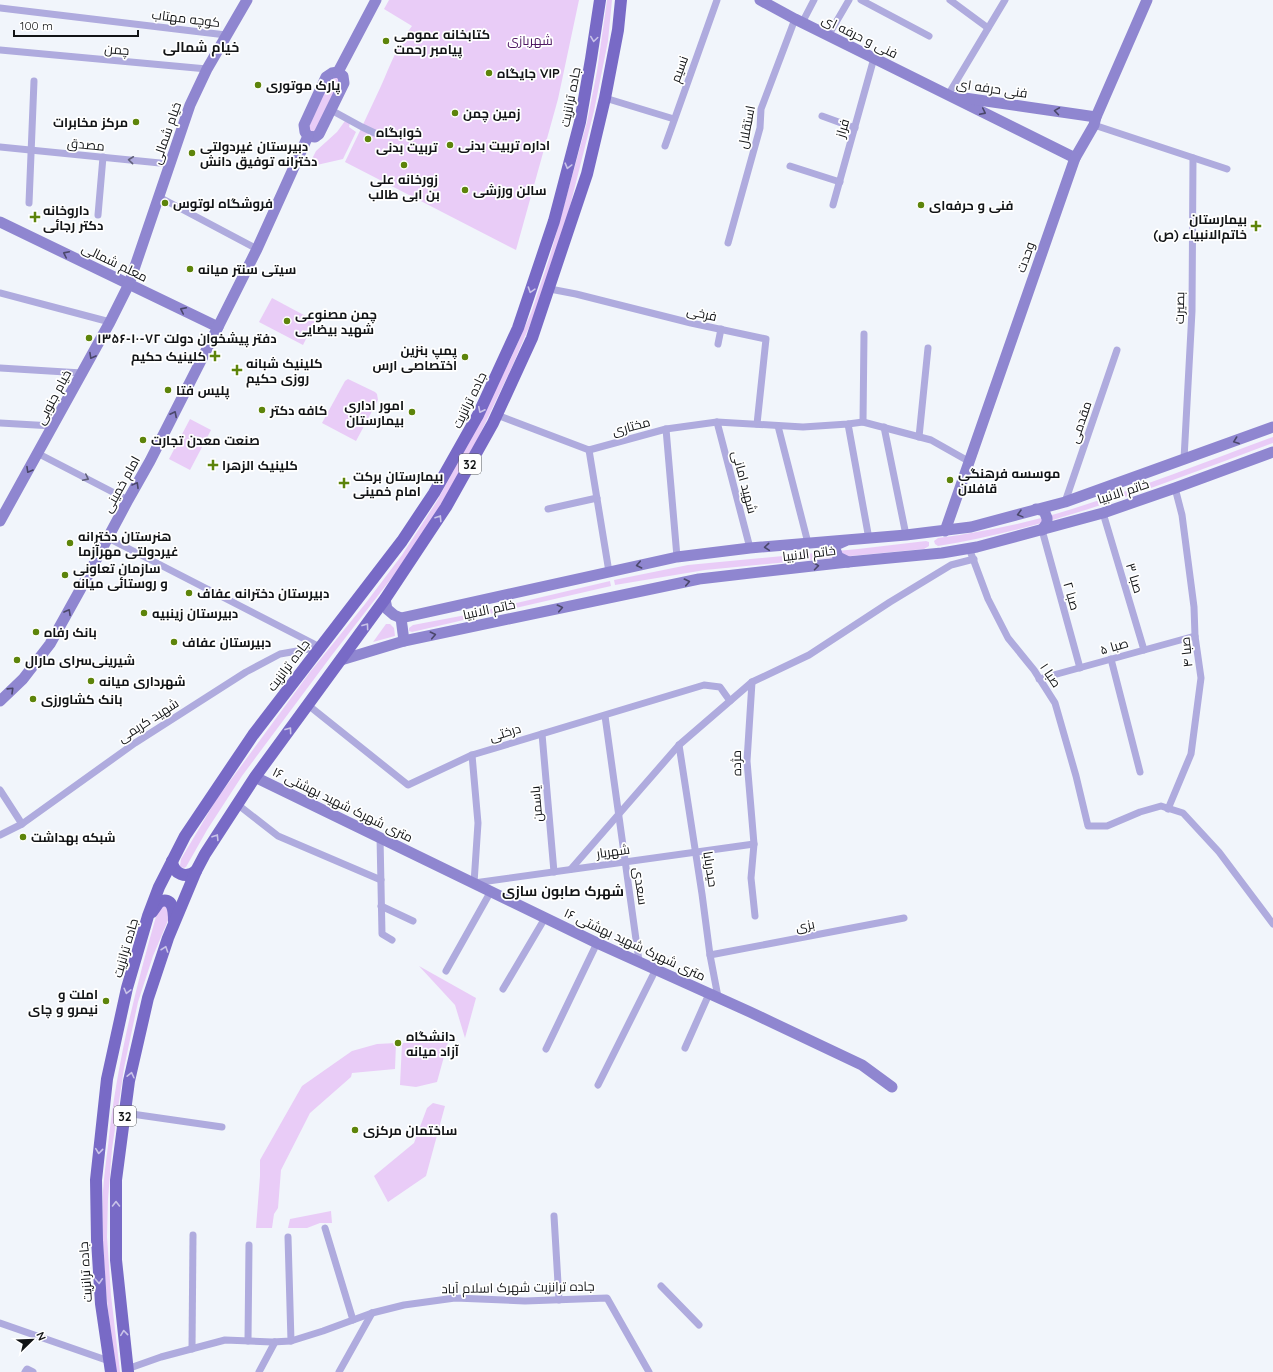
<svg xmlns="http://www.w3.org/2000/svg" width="1273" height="1372" font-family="Quicksand,Cairo,sans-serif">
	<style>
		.green { fill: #e9ccf7 }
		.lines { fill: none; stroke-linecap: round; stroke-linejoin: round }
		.street { stroke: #afabde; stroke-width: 7 }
		.secondary { stroke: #8f86d0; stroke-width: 11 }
		.primary { stroke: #786ac6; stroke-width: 12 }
		.oneway { stroke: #c9c3e8 }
		.oneway2 { stroke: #4a476a }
		.oneway3 { stroke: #60607a }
		.poi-dot { fill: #5d840a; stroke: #fff; stroke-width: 1.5 }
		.labels { text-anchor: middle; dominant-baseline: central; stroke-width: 3.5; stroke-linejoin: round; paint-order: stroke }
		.shield { fill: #fff; stroke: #595a5c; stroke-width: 1 }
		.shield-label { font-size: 12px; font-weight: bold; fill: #121416 }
		.street-label { font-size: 13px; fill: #121416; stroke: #fff }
		.poi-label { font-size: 13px; font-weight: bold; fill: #121416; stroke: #fff; text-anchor: start }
		.park-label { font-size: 13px; fill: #4d1661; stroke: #fff }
		.neighbourhood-label { font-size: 14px; font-weight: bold; fill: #121416; stroke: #fff }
	</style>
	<rect width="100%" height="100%" fill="#f1f5fb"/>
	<g class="green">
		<path d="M389 0H579L558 99 516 250 345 162C357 137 369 112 381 86 390 66 398 43 412 26L384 9Z"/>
		<polygon points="607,0 612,0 608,41 594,111 568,214 544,292 511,369 471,453 430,524 394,575 332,655 242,776 207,830 186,867 184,868 181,867 180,866 181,859 216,800 310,672 365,604 402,555 437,501 477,427 511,358 531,313 550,256 587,122 597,71"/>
		<polygon points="332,75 341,78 318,132 307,131"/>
		<polygon points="345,121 350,123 349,127 356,132 343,159 308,167 316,151 337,132"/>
		<polygon points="272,298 315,321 303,345 259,322"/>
		<polygon points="348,379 375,392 377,394 378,400 356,441 322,423 345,381"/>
		<polygon points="190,419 211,430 190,470 169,459"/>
		<path d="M1273 437V443C1163 484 1055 527 938 546L935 544 934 541 938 538C983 532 1028 523 1072 509 1140 488 1206 462 1273 437Z"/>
		<polygon points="926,541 929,542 929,546 924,549 705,570 615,585 614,580 688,565 858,549"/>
		<polygon points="610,581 611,586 412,632 409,631 409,628 413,625 466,615"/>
		<polygon points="386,624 390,624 394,628 395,636 373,642"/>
		<path d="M166 905 169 918 153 956 138 1002 124 1068 112 1149 108 1199 107 1237 111 1295 120 1372H116C107 1312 101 1252 103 1191 104 1176 106 1161 108 1146 116 1067 135 990 157 913L162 906Z"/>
		<polygon points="419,966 476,998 465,1038 455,1005"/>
		<polygon points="448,1042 437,1082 416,1087 400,1085 402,1043"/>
		<polygon points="396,1043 395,1069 352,1073 351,1077 310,1113 281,1170 278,1208 274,1214 272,1228 256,1228 260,1176 260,1160 302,1086 352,1051 377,1044"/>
		<polygon points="433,1103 445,1106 426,1176 388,1202 374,1176 414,1143 427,1108"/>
		<polygon points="331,1211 332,1223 320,1223 307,1228 288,1228 290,1219"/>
	</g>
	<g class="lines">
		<g class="street">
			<polyline points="861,0 929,36"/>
			<polyline points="950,0 988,28"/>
			<polyline points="0,8 226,35"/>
			<polyline points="802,23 814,0"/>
			<polyline points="828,36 849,0"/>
			<polyline points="0,50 207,69"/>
			<polyline points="948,95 1005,0"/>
			<polyline points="605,98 674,119"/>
			<polyline points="331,110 362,127 379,135"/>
			<polyline points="822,116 855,128"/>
			<polyline points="1094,125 1227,169"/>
			<polyline points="665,146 717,0"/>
			<polyline points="0,147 170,164"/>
			<polyline points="790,166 840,182"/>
			<polyline points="159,197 257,249"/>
			<polyline points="29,203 34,81"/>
			<polyline points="833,205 874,58"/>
			<polyline points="98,215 103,157"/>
			<polyline points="728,243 760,128 761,109 795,19"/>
			<polyline points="550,289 576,294 691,323 766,339 757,424"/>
			<polyline points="0,293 110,322"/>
			<polyline points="718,344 721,329"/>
			<polyline points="0,368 82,373"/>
			<polyline points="497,415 589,450 666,429 717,422 803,427 848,424 863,422 931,440 970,462"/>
			<polyline points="717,422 750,548"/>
			<polyline points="863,422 864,334"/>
			<polyline points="0,423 53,426"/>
			<polyline points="848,424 869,539"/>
			<polyline points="778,426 808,543"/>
			<polyline points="884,427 906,535"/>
			<polyline points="666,429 677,557"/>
			<polyline points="919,437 928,348"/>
			<polyline points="589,450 609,572"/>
			<polyline points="39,454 128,500"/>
			<polyline points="1184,459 1192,311 1193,158"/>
			<polyline points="1065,502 1117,350"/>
			<polyline points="548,509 597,498"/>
			<polyline points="1103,513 1144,650"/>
			<polyline points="1042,530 1080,668"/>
			<polyline points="108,538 320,647"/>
			<polyline points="969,548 988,599 1008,638 1034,670 1055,703 1076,776 1088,826 1107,826 1140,812 1161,806 1183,813 1219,852 1273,924"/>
			<polyline points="1111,659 1140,772"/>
			<polyline points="1039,679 1195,636"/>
			<polyline points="752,682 747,761 754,844 751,878 755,916"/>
			<polyline points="308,705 408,785 472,755 704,685 720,687 730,701"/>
			<polyline points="605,716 639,961"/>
			<polyline points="542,734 554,872"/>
			<polyline points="679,745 702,894 710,955 718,997"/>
			<polyline points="472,755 478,823 474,883 754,844"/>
			<polyline points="0,790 22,824"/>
			<polyline points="237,804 278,836 381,880"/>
			<polyline points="1168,809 1191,754 1201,678 1195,636 1194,607 1182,515 1175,488"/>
			<polyline points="0,835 22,824 135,743 246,672 280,654 320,647"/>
			<polyline points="380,837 382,934 392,940"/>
			<polyline points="571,869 679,745 752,682 809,655 890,602 951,565 974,559"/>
			<polyline points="381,906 413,921"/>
			<polyline points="710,955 904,918"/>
			<polyline points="446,971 491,891"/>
			<polyline points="503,989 545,918"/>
			<polyline points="685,1048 709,994"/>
			<polyline points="546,1049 597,943"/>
			<polyline points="598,1085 656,969"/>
			<polyline points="125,1113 222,1127"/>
			<polyline points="554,1216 559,1300"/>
			<polyline points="325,1228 353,1320"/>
			<polyline points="288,1237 291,1341"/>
			<polyline points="661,1286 699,1325"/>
			<polyline points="0,1323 109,1361"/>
			<polyline points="248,1341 249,1245"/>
			<polyline points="192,1349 193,1235"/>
			<polyline points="127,1369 161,1357 225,1340 272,1342 291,1341 323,1331 372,1313 404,1305 455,1298 525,1301 607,1298 649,1372"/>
			<polyline points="25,1372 27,1369 33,1372"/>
			<polyline points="259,1372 275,1342"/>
			<polyline points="339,1372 372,1313"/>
		</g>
		<g class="secondary">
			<polyline points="760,0 795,19 1075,158"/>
			<polygon points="338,72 343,76 344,83 319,134 315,137 308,136 305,132 304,125 326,77 332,73"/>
			<polyline points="338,72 376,0"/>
			<polyline points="958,97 1096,117"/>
			<polyline points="0,222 218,327"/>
			<polyline points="1036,509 1044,511 1047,518 1047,523 1042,530"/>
			<polyline points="0,521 110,322 129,284 190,105 207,69 247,0"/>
			<polyline points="945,531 1075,158 1094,125 1096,117 1147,0"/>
			<polyline points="845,541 836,545 835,549 838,557 848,562"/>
			<polyline points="385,599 387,609 394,615 401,618 677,557 750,548 906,535 971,527 1065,502 1273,427"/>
			<polyline points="401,618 404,641"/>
			<polyline points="341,660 404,641 699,579 848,562 942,553 977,547 1103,513 1175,488 1273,452"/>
			<polyline points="0,701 23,679 50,644 80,590 128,500 150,461 218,327 257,249 308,136"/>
			<polyline points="255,777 597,943 750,1012 862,1065 892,1087"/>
		</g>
		<g class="primary">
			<path d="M172 861C173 874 186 879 196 871"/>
			<path d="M152 912 159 902C173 896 174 911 174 921"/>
			<polyline points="111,1372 101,1304 97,1240 96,1180 107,1079 127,988 148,916 159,887 185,836 253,735 402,541 434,493 478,415 518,328 554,221 580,122 591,59 600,0"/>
			<polyline points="128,1372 116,1260 116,1180 129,1081 148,998 168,938 196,871 205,854 255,777 385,599 446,507 493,423 532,338 587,174 605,98 618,30 621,0"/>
		</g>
	</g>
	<defs><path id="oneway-chevron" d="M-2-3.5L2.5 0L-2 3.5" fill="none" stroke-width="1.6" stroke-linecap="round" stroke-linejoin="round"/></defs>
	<g class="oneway">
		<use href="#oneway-chevron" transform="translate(594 39) rotate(98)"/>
		<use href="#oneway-chevron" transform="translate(568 166) rotate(105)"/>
		<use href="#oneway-chevron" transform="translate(531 290) rotate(108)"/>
		<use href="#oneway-chevron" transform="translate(481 410) rotate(116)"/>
		<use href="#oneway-chevron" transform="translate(439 518) rotate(-57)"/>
		<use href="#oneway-chevron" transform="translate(366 626) rotate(-54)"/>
		<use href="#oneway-chevron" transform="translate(289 730) rotate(-54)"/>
		<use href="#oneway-chevron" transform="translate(216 837) rotate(-58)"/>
		<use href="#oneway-chevron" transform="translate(165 949) rotate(-71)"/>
		<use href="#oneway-chevron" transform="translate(127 991) rotate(104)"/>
		<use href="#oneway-chevron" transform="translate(131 1075) rotate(-77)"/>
		<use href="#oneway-chevron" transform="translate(99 1151) rotate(96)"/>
		<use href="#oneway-chevron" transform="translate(116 1204) rotate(-90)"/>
		<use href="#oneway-chevron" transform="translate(99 1281) rotate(87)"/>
		<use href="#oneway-chevron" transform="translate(124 1333) rotate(-96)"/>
	</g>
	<g class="oneway2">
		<use href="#oneway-chevron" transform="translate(1057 111) rotate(-172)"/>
		<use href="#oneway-chevron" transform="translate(983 112) rotate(26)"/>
		<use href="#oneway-chevron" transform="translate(66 254) rotate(-154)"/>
		<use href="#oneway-chevron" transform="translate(183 310) rotate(-154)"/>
		<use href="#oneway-chevron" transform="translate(92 356) rotate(119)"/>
		<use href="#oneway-chevron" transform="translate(174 414) rotate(-63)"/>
		<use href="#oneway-chevron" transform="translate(1236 441) rotate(160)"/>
		<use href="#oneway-chevron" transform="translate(29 470) rotate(120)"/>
		<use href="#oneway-chevron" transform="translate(136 485) rotate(-60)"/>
		<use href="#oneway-chevron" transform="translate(1020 514) rotate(165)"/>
		<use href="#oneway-chevron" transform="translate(767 547) rotate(175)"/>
		<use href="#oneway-chevron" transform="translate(639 565) rotate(168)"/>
		<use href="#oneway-chevron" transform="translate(816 566) rotate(-8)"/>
		<use href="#oneway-chevron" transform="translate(687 582) rotate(-12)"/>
		<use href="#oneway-chevron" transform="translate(560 608) rotate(-12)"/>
		<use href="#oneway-chevron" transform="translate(68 612) rotate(-61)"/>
		<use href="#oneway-chevron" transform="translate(433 635) rotate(-12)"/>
		<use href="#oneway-chevron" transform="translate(11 690) rotate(-44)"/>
	</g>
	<g class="oneway3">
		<use href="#oneway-chevron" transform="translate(131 160) rotate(-174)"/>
		<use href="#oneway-chevron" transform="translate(86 478) rotate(27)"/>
	</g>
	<g class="poi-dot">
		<circle cx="386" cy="41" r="4"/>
		<circle cx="489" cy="73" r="4"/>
		<circle cx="258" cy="85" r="4"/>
		<circle cx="455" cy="113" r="4"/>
		<circle cx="136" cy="122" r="4"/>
		<circle cx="368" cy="139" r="4"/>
		<circle cx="450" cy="145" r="4"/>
		<circle cx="192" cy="153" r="4"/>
		<circle cx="404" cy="165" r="4"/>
		<circle cx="465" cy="190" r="4"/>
		<circle cx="165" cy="203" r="4"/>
		<circle cx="921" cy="205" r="4"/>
		<path d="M33 211h4v4h4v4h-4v4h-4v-4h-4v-4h4z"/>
		<path d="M1254 220h4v4h4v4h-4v4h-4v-4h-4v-4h4z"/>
		<circle cx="190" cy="269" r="4"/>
		<circle cx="287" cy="321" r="4"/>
		<circle cx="89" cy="338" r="4"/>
		<path d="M213 350h4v4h4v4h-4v4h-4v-4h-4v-4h4z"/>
		<circle cx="465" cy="357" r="4"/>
		<path d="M235 364h4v4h4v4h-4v4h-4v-4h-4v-4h4z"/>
		<circle cx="168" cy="390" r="4"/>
		<circle cx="262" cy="410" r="4"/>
		<circle cx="412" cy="412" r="4"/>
		<circle cx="143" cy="440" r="4"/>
		<path d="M211 459h4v4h4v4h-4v4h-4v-4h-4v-4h4z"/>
		<circle cx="950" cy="480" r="4"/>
		<path d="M342 477h4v4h4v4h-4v4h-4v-4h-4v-4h4z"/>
		<circle cx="70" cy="543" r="4"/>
		<circle cx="65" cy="575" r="4"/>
		<circle cx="189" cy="593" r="4"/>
		<circle cx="144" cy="613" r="4"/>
		<circle cx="36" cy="632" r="4"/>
		<circle cx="174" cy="642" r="4"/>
		<circle cx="17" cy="660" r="4"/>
		<circle cx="91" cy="681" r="4"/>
		<circle cx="33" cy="699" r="4"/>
		<circle cx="23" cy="837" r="4"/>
		<circle cx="106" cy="1001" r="4"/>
		<circle cx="398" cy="1043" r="4"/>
		<circle cx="355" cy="1130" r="4"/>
	</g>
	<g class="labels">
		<g class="shield">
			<rect x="459" y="454" width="22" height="20" rx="3"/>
			<rect x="114" y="1106" width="22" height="20" rx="3"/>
		</g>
		<g class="shield-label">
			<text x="470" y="464">32</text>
			<text x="125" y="1116">32</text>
		</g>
		<g class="street-label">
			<text transform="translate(186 18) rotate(7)">کوچه مهتاب</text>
			<text transform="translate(860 36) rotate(26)">فنی و حرفه ای</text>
			<text transform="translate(117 49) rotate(5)">چمن</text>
			<text transform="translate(679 69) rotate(-70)">نسيم</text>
			<text transform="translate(992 88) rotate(8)">فنی حرفه ای</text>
			<text transform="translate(570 97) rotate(-79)">جاده ترانزیت</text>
			<text transform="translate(746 127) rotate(-79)">استقلال</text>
			<text transform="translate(842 128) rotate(-74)">فراز</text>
			<text transform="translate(166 133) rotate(-71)">خیام شمالی</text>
			<text transform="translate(86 144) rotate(5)">مصدق</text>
			<text transform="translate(1025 257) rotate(-71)">وحدت</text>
			<text transform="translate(115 262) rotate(26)">معلم شمالی</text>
			<text transform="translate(1179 308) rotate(-89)">بصيرت</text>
			<text transform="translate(702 313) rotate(13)">فرخی</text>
			<text transform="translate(53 397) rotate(-62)">خیام جنوبی</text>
			<text transform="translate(469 400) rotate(-64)">جاده ترانزیت</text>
			<text transform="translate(1080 422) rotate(-71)">مقدمی</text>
			<text transform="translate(631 426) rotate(-15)">مختاری</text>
			<text transform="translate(745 482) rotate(75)">شهید امانی</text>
			<text transform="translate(121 484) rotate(-61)">امام خمینی</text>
			<text transform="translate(1123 491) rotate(-18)">خاتم الانبیا</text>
			<text transform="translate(809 553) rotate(-7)">خاتم الانبیا</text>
			<text transform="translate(1135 578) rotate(73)">صبا ۳</text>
			<text transform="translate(1072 596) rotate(74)">صبا ۲</text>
			<text transform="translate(489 609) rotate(-12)">خاتم الانبیا</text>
			<text transform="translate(1114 646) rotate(-16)">صبا ۵</text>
			<text transform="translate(1186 652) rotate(-96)">صبا ۴</text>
			<text transform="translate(288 665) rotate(-53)">جاده ترانزیت</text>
			<text transform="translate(1051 675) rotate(56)">صبا ۱</text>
			<text transform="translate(148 720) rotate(-33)">شهید کریمی</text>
			<text transform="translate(505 732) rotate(-17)">درختی</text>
			<text transform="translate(736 763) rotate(-91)">مژده</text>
			<text transform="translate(343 804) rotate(26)">۱۶ متری شهرک شهيد بهشتی</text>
			<text transform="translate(536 804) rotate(-95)">یاسمن</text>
			<text transform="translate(613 851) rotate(-8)">شهریار</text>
			<text transform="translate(711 869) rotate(81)">حیدربابا</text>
			<text transform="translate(641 886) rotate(82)">سعدی</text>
			<text transform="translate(805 925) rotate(-11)">بزی</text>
			<text transform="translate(635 944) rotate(25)">۱۶ متری شهرک شهيد بهشتی</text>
			<text transform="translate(125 948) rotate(-74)">جاده ترانزیت</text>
			<text transform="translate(85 1272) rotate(-94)">جاده ترانزیت</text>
			<text transform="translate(518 1287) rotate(-1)">جاده ترانزیت شهرک اسلام آباد</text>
		</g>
		<g class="poi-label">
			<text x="394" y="34">کتابخانه عمومی<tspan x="394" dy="15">پیامبر رحمت</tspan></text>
			<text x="497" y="73">جایگاه VIP</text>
			<text x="266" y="85">پارک موتوری</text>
			<text x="463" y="113">زمین چمن</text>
			<text x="128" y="122" text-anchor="end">مرکز مخابرات</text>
			<text x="376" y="132">خوابگاه<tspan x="376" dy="15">تربیت بدنی</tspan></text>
			<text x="458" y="145">اداره تربیت بدنی</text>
			<text x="200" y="146">دبیرستان غیردولتی<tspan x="200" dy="15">دخترانه توفیق دانش</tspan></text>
			<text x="404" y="179" text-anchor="middle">زورخانه علی<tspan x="404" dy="15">بن ابی طالب</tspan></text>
			<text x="473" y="190">سالن ورزشی</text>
			<text x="173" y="203">فروشگاه لوتوس</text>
			<text x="929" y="205">فنی و حرفه‌ای</text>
			<text x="43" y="210">داروخانه<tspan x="43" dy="15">دکتر رجائی</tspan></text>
			<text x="1247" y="219" text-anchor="end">بیمارستان<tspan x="1247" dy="15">خاتم‌الانبیاء (ص)</tspan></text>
			<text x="198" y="269">سیتی سنتر میانه</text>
			<text x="295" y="314">چمن مصنوعی<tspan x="295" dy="15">شهید بیضایی</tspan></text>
			<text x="97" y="338">دفتر پیشخوان دولت ۷۲-۱۰-۱۳۵۶</text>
			<text x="457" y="350" text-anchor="end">پمپ بنزین<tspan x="457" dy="15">اختصاصی ارس</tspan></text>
			<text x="206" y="356" text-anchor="end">کلینیک حکیم</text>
			<text x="246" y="363">کلینیک شبانه<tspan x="246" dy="15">روزی حکیم</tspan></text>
			<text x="176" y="390">پلیس فتا</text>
			<text x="404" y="405" text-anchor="end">امور اداری<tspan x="404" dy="15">بیمارستان</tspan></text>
			<text x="270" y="410">کافه دکتر</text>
			<text x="151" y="440">صنعت معدن تجارت</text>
			<text x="222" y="465">کلینیک الزهرا</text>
			<text x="958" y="473">موسسه فرهنگی<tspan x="958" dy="15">قافلان</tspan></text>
			<text x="353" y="476">بیمارستان برکت<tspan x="353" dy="15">امام خمینی</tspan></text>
			<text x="78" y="536">هنرستان دخترانه<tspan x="78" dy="15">غیردولتی مهرآزما</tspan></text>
			<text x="73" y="568">سازمان تعاونی<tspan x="73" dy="15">و روستائی میانه</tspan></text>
			<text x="197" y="593">دبیرستان دخترانه عفاف</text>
			<text x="152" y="613">دبیرستان زینبیه</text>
			<text x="44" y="632">بانک رفاه</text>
			<text x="182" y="642">دبیرستان عفاف</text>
			<text x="25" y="660">شیرینی‌سرای مارال</text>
			<text x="99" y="681">شهرداری میانه</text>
			<text x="41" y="699">بانک کشاورزی</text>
			<text x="31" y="837">شبکه بهداشت</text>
			<text x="98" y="994" text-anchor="end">املت و<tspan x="98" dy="15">نیمرو و چای</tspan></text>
			<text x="406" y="1036">دانشگاه<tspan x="406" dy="15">آزاد میانه</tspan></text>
			<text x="363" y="1130">ساختمان مرکزی</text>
		</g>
		<g class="park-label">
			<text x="530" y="40">شهربازی</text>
		</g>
		<g class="neighbourhood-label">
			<text x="201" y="47">خیام شمالی</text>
			<text x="563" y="891">شهرک صابون سازی</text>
		</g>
	</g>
	<g transform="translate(32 1340) rotate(67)" stroke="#ffffff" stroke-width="3" paint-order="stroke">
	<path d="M0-3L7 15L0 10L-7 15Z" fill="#121416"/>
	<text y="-6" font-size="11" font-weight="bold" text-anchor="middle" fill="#121416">N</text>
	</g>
	<path d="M14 30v6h124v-6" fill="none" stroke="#121416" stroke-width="2"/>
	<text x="20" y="30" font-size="12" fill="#121416" stroke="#ffffff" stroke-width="3" paint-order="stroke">100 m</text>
</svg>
